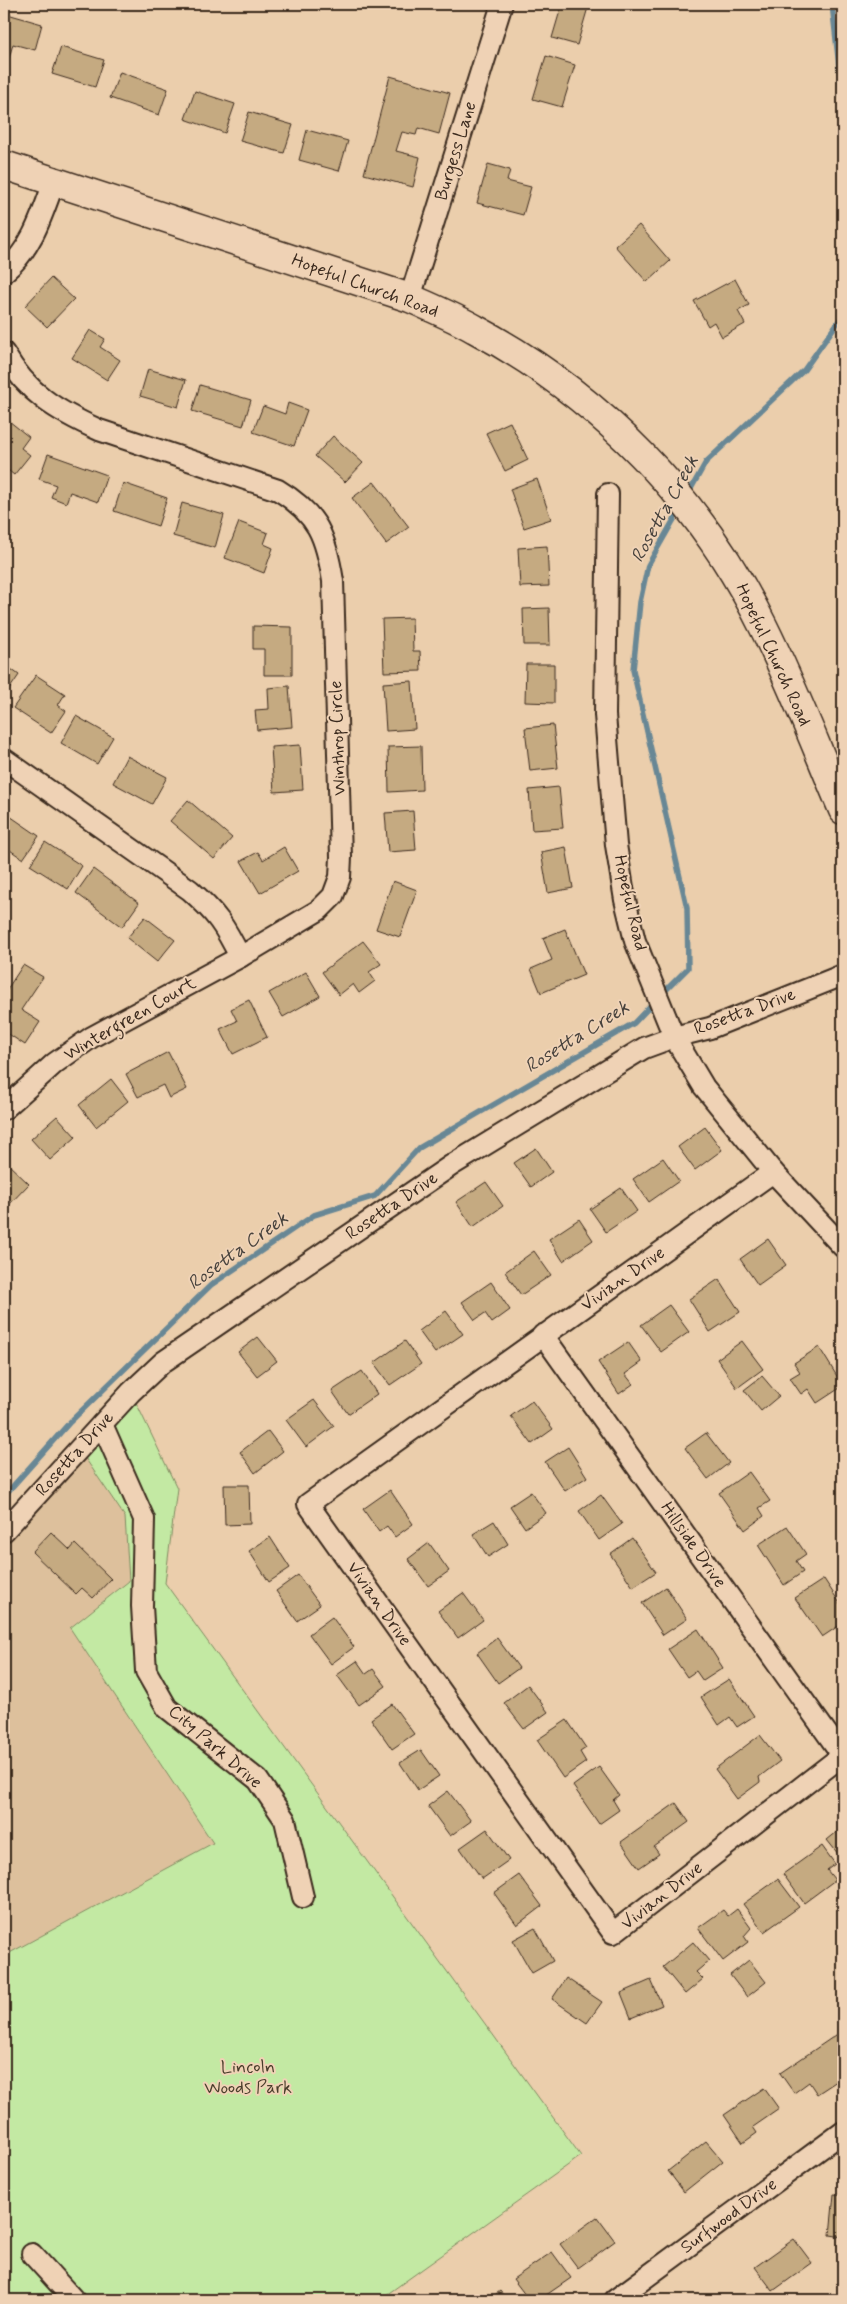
<svg xmlns="http://www.w3.org/2000/svg" width="847" height="2304" font-family="Mynerve,sans-serif">
	<style>
		.built { fill: #ddc09c }
		.green { fill: #c3e9a3; stroke: #7f8a60 }
		.lines { fill: none; stroke-linecap: round; stroke-linejoin: round }
		.stream { stroke: #678795; stroke-width: 5.5 }
		.building { fill: #c5aa81; stroke: #3b2a1e }
		.minor-casing { stroke: #3b2a1e; stroke-width: 24 }
		.secondary-casing { stroke: #3b2a1e; stroke-width: 31 }
		.minor { stroke: #efd2b5; stroke-width: 20 }
		.secondary { stroke: #efd2b5; stroke-width: 28 }
		.labels { text-anchor: middle; dominant-baseline: central; stroke-width: 4; stroke-linejoin: round; paint-order: stroke }
		.street-label { font-size: 18px; fill: #3b2a1e; stroke: #efd2b5 }
		.park-label { font-size: 18px; fill: #493d2b; stroke: #efd2b5 }
		.water-label { font-size: 19px; font-style: italic; fill: #46413c; stroke: #efd2b5 }
	</style>
	<rect width="100%" height="100%" fill="#ebceac"/>
	<filter id="ink" filterUnits="userSpaceOnUse"><feTurbulence type="fractalNoise" baseFrequency=".02" numOctaves="2"/><feDisplacementMap in="SourceGraphic" scale="10" xChannelSelector="R" yChannelSelector="G"/><feConvolveMatrix kernelMatrix="1 2 1 2 8 2 1 2 1" color-interpolation-filters="sRGB"/></filter>
	<g filter="url(#ink)">
		<polygon class="built" points="79,1449 125,1517 129,1581 70,1628 213,1843 4,1956 4,1531"/>
		<polygon class="green" points="131,1392 177,1488 165,1583 581,2156 379,2300 4,2300 4,1956 213,1843 70,1628 129,1581 125,1517 79,1449"/>
		<g class="lines">
			<g class="stream">
				<polyline points="832,4 843,102"/>
				<polyline points="688,494 706,462 804,370 843,315"/>
				<polyline points="661,995 688,968 687,908 633,670 640,602 648,565 680,509"/>
				<polyline points="4,1496 70,1422 211,1285 314,1215 375,1196 419,1148 634,1023 654,1002"/>
			</g>
		</g>
		<g class="building">
			<polygon points="446,4 462,4 461,8"/>
			<polygon points="562,4 589,4 577,45 552,38"/>
			<polygon points="4,13 42,24 35,50 13,44 9,58 4,57"/>
			<polygon points="61,47 104,60 95,87 52,74"/>
			<polygon points="546,56 575,65 562,107 533,99"/>
			<polygon points="120,72 168,89 159,115 110,98"/>
			<polygon points="390,76 450,93 439,134 418,128 416,135 402,132 396,151 420,157 413,187 364,174"/>
			<polygon points="195,91 235,104 225,133 185,119"/>
			<polygon points="249,112 293,125 284,153 240,141"/>
			<polygon points="307,130 348,141 339,171 299,160"/>
			<polygon points="488,164 510,170 507,181 531,187 523,215 477,203"/>
			<polygon points="639,225 670,261 647,282 615,246"/>
			<polygon points="51,278 74,299 47,327 25,306"/>
			<polygon points="735,279 749,305 738,311 745,324 722,337 714,322 708,326 694,301"/>
			<polygon points="90,330 105,339 100,347 120,360 107,380 72,358"/>
			<polygon points="148,369 186,380 178,407 140,396"/>
			<polygon points="200,385 251,400 243,426 192,411"/>
			<polygon points="288,403 307,410 294,446 253,432 263,406 285,414"/>
			<polygon points="4,417 29,437 21,448 30,455 14,475 4,467"/>
			<polygon points="510,422 528,460 505,471 486,433"/>
			<polygon points="333,436 363,463 345,482 315,456"/>
			<polygon points="48,454 107,475 98,502 70,492 66,503 51,497 56,485 39,479"/>
			<polygon points="537,479 551,519 524,528 510,489"/>
			<polygon points="374,482 409,527 386,544 352,498"/>
			<polygon points="123,483 167,498 158,526 114,511"/>
			<polygon points="182,503 224,515 215,548 173,536"/>
			<polygon points="239,522 268,533 264,544 273,548 264,573 225,558"/>
			<polygon points="547,546 549,586 520,587 518,548"/>
			<polygon points="549,608 550,645 524,645 523,609"/>
			<polygon points="412,618 413,651 420,651 421,671 384,672 382,619"/>
			<polygon points="253,626 292,627 292,675 264,675 264,649 253,649"/>
			<polygon points="4,664 19,675 4,697"/>
			<polygon points="526,664 554,664 554,703 525,702"/>
			<polygon points="36,675 65,694 58,705 66,711 51,733 13,708"/>
			<polygon points="412,681 415,729 386,731 383,683"/>
			<polygon points="289,686 292,727 257,730 255,710 269,709 268,688"/>
			<polygon points="76,716 113,737 97,764 61,743"/>
			<polygon points="553,725 558,768 530,771 525,728"/>
			<polygon points="300,745 303,790 274,792 271,747"/>
			<polygon points="421,746 422,790 389,792 388,747"/>
			<polygon points="127,756 167,777 152,804 113,783"/>
			<polygon points="559,787 563,828 532,830 529,790"/>
			<polygon points="188,800 232,838 214,859 170,821"/>
			<polygon points="413,811 416,850 388,852 385,813"/>
			<polygon points="4,812 39,836 23,859 4,846"/>
			<polygon points="45,842 82,866 68,889 30,865"/>
			<polygon points="284,847 298,871 260,893 241,861 258,852 263,860"/>
			<polygon points="566,847 573,888 548,893 541,852"/>
			<polygon points="93,869 139,903 122,927 76,893"/>
			<polygon points="393,881 417,890 400,937 376,929"/>
			<polygon points="145,917 175,940 157,962 127,938"/>
			<polygon points="565,929 584,975 541,993 531,969 552,960 543,938"/>
			<polygon points="363,941 381,964 369,972 375,981 359,993 353,984 339,995 322,972"/>
			<polygon points="23,965 43,977 21,1010 40,1022 25,1045 4,1031 4,994"/>
			<polygon points="306,972 320,996 283,1017 269,993"/>
			<polygon points="249,1000 267,1037 233,1054 220,1029 237,1021 231,1009"/>
			<polygon points="168,1052 187,1089 169,1098 163,1085 138,1097 126,1074"/>
			<polygon points="111,1079 128,1101 96,1127 79,1105"/>
			<polygon points="57,1116 76,1137 50,1160 31,1139"/>
			<polygon points="705,1127 722,1150 695,1170 678,1147"/>
			<polygon points="536,1148 552,1172 531,1187 514,1163"/>
			<polygon points="663,1158 679,1181 649,1202 633,1179"/>
			<polygon points="7,1163 29,1184 5,1209 4,1166"/>
			<polygon points="486,1182 503,1206 473,1227 456,1202"/>
			<polygon points="621,1188 637,1211 606,1232 590,1209"/>
			<polygon points="579,1219 593,1240 563,1261 549,1239"/>
			<polygon points="768,1239 786,1265 758,1285 740,1259"/>
			<polygon points="534,1251 551,1275 521,1295 505,1272"/>
			<polygon points="719,1279 740,1312 710,1332 689,1299"/>
			<polygon points="491,1282 510,1310 492,1323 485,1313 475,1320 462,1302"/>
			<polygon points="669,1305 689,1332 661,1352 641,1325"/>
			<polygon points="446,1311 463,1334 435,1353 419,1331"/>
			<polygon points="258,1337 277,1361 257,1376 238,1352"/>
			<polygon points="405,1341 421,1364 390,1385 374,1363"/>
			<polygon points="742,1341 763,1369 737,1388 717,1359"/>
			<polygon points="628,1342 642,1362 625,1374 633,1384 619,1394 598,1362"/>
			<polygon points="819,1347 843,1386 817,1403 808,1389 801,1394 790,1378 800,1372 794,1363"/>
			<polygon points="362,1371 377,1394 348,1414 332,1391"/>
			<polygon points="762,1376 779,1396 761,1411 744,1390"/>
			<polygon points="314,1400 334,1426 306,1447 286,1420"/>
			<polygon points="532,1401 553,1429 532,1444 511,1416"/>
			<polygon points="268,1431 283,1451 255,1473 240,1452"/>
			<polygon points="706,1433 729,1463 708,1479 685,1448"/>
			<polygon points="568,1447 587,1477 565,1491 545,1462"/>
			<polygon points="749,1472 770,1501 759,1508 764,1516 745,1530 719,1493"/>
			<polygon points="224,1485 249,1485 250,1524 225,1525"/>
			<polygon points="390,1490 413,1524 395,1537 387,1526 379,1532 363,1509"/>
			<polygon points="531,1492 546,1513 525,1528 510,1506"/>
			<polygon points="601,1495 622,1524 599,1540 579,1511"/>
			<polygon points="494,1521 508,1544 488,1557 473,1534"/>
			<polygon points="787,1526 806,1554 796,1561 803,1572 784,1585 758,1545"/>
			<polygon points="51,1532 70,1550 75,1544 111,1579 93,1598 82,1588 76,1594 32,1552"/>
			<polygon points="270,1537 290,1568 269,1582 249,1551"/>
			<polygon points="632,1538 656,1572 633,1587 610,1554"/>
			<polygon points="429,1543 449,1571 428,1586 408,1559"/>
			<polygon points="298,1575 320,1605 297,1621 276,1591"/>
			<polygon points="824,1579 843,1608 843,1623 822,1637 795,1598"/>
			<polygon points="666,1587 687,1619 663,1635 642,1603"/>
			<polygon points="463,1593 483,1620 458,1638 438,1611"/>
			<polygon points="332,1617 354,1647 331,1664 309,1634"/>
			<polygon points="698,1629 723,1668 703,1681 696,1671 687,1677 668,1649"/>
			<polygon points="497,1638 519,1668 498,1683 477,1653"/>
			<polygon points="357,1661 366,1674 373,1669 386,1686 359,1705 337,1675"/>
			<polygon points="729,1679 754,1716 737,1727 730,1717 719,1725 701,1697"/>
			<polygon points="528,1685 548,1712 524,1729 504,1703"/>
			<polygon points="392,1704 414,1734 392,1749 371,1719"/>
			<polygon points="567,1720 586,1748 580,1752 586,1762 563,1778 537,1740"/>
			<polygon points="760,1735 780,1761 759,1777 760,1782 737,1799 715,1769"/>
			<polygon points="421,1750 439,1776 418,1790 400,1763"/>
			<polygon points="599,1767 619,1795 613,1800 619,1810 599,1824 573,1786"/>
			<polygon points="448,1791 471,1821 450,1836 428,1806"/>
			<polygon points="676,1803 689,1822 654,1847 659,1854 639,1868 621,1842"/>
			<polygon points="843,1827 843,1860 827,1840"/>
			<polygon points="487,1829 509,1860 482,1879 460,1848"/>
			<polygon points="822,1846 835,1864 827,1870 835,1880 804,1903 783,1874"/>
			<polygon points="519,1875 542,1906 517,1925 494,1893"/>
			<polygon points="778,1879 799,1907 764,1932 743,1904"/>
			<polygon points="737,1909 751,1928 744,1936 748,1942 723,1961 698,1928 723,1910 728,1916"/>
			<polygon points="535,1928 553,1961 532,1973 513,1940"/>
			<polygon points="693,1942 709,1961 696,1972 703,1979 685,1994 663,1967"/>
			<polygon points="749,1960 766,1982 747,1997 730,1975"/>
			<polygon points="566,1978 602,2002 587,2023 552,1999"/>
			<polygon points="651,1980 662,2005 631,2018 621,1993"/>
			<polygon points="839,2033 843,2039 843,2077 817,2094 809,2082 794,2093 780,2073"/>
			<polygon points="764,2088 779,2109 753,2127 757,2133 743,2143 724,2115"/>
			<polygon points="706,2141 723,2161 684,2192 668,2171"/>
			<polygon points="834,2194 843,2195 843,2237 830,2235"/>
			<polygon points="597,2217 615,2241 578,2268 560,2244"/>
			<polygon points="794,2239 812,2263 773,2291 755,2267"/>
			<polygon points="552,2252 571,2278 539,2300 529,2300 513,2279"/>
			<polygon points="500,2291 507,2300 488,2300"/>
			<polygon points="477,2295 481,2300 471,2300"/>
		</g>
		<g class="lines">
			<g class="minor-casing">
				<g id="minor">
					<path d="M4 272C32 249 42 215 54 182"/>
					<polyline points="410,298 502,4"/>
					<path d="M4 353C28 394 57 411 99 430L278 490C318 514 326 537 333 581L341 857 340 877 333 896 319 910 240 957 92 1037 55 1063 4 1109"/>
					<polyline points="608,494 605,715 616,845 625,900 635,941 674,1037 704,1087 773,1172 843,1247"/>
					<path d="M4 759 190 890C216 913 225 926 240 957"/>
					<polyline points="773,1172 308,1504 613,1933 843,1755"/>
					<polyline points="543,1335 843,1756"/>
					<polyline points="102,1424 144,1519 142,1606 146,1671 167,1708 258,1780 285,1820 303,1897"/>
					<polyline points="4,1531 131,1392 163,1362 452,1165 644,1048 674,1037 710,1028 843,975"/>
					<polyline points="32,2254 74,2300"/>
					<polyline points="615,2300 843,2132"/>
				</g>
			</g>
			<g class="secondary-casing">
				<path id="secondary" d="M4 165 410 298C432 308 454 317 475 329 599 395 701 500 763 626 793 686 817 749 843 810"/>
			</g>
			<use href="#minor" class="minor"/>
			<use href="#secondary" class="secondary"/>
		</g>
	</g>
	<g class="labels">
		<g class="street-label">
			<text transform="translate(456 151) rotate(-73)">Burgess Lane</text>
			<text transform="translate(365 286) rotate(20)">Hopeful Church Road</text>
			<text transform="translate(773 655) rotate(65)">Hopeful Church Road</text>
			<text transform="translate(338 738) rotate(-92)">Winthrop Circle</text>
			<text transform="translate(630 903) rotate(77)">Hopeful Road</text>
			<text transform="translate(745 1012) rotate(-20)">Rosetta Drive</text>
			<text transform="translate(130 1019) rotate(-30)">Wintergreen Court</text>
			<text transform="translate(392 1206) rotate(-34)">Rosetta Drive</text>
			<text transform="translate(623 1279) rotate(-35)">Vivian Drive</text>
			<text transform="translate(75 1454) rotate(-48)">Rosetta Drive</text>
			<text transform="translate(693 1545) rotate(55)">Hillside Drive</text>
			<text transform="translate(379 1604) rotate(55)">Vivian Drive</text>
			<text transform="translate(215 1747) rotate(41)">City Park Drive</text>
			<text transform="translate(662 1896) rotate(-38)">Vivian Drive</text>
			<text transform="translate(729 2216) rotate(-36)">Surfwood Drive</text>
		</g>
		<g class="park-label">
			<text x="248" y="2067">Lincoln<tspan x="248" dy="21">Woods Park</tspan></text>
		</g>
		<g class="water-label">
			<text transform="translate(665 509) rotate(-61)">Rosetta Creek</text>
			<text transform="translate(577 1037) rotate(-32)">Rosetta Creek</text>
			<text transform="translate(238 1251) rotate(-36)">Rosetta Creek</text>
		</g>
	</g>
	<rect width="847" height="2304" fill="none" stroke="#efd2b5" stroke-width="20"/>
	<rect x="10" y="10" width="827" height="2284" fill="none" stroke="#3b2a1e" stroke-width="2" filter="url(#ink)"/>
</svg>
